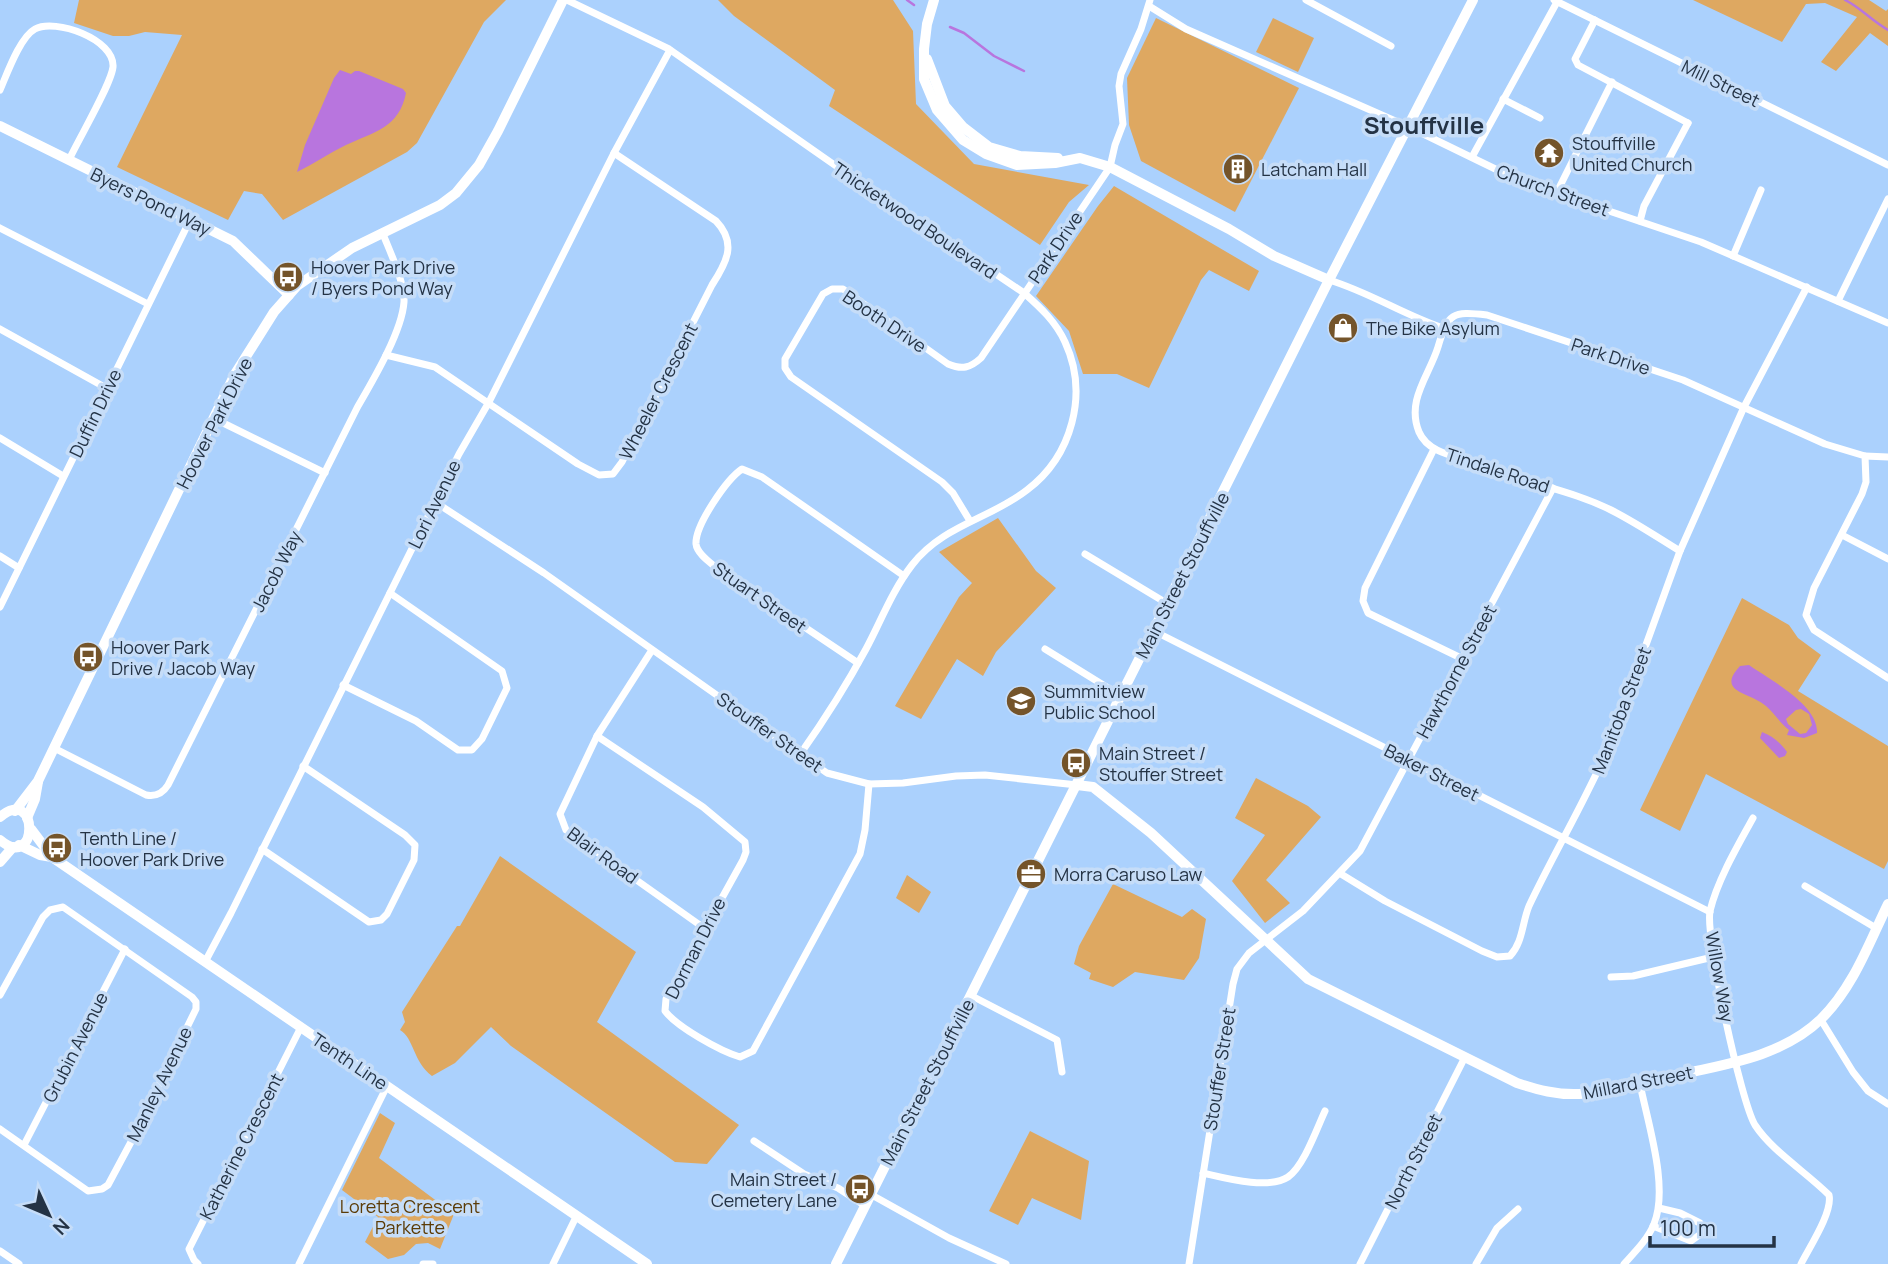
<svg xmlns="http://www.w3.org/2000/svg" width="1888" height="1264" font-family="Manrope,sans-serif">
	<style>
		.green { fill: #dea861 }
		.water { fill: #b875de; fill-rule: evenodd }
		.lines { fill: none; stroke-linecap: round; stroke-linejoin: round }
		.stream { stroke: #b875de; stroke-width: 2.5 }
		.street { stroke: #fff; stroke-width: 7 }
		.secondary { stroke: #fff; stroke-width: 10 }
		.labels { text-anchor: middle; dominant-baseline: central; stroke-width: 7; stroke-linejoin: round; paint-order: stroke }
		.street-label { font-size: 18px; fill: #243345; stroke: #c6ddf8 }
		.poi-label { font-size: 18px; fill: #243345; stroke: #c6ddf8; text-anchor: start }
		.park-label { font-size: 18px; fill: #5b3b06; stroke: #c6ddf8 }
		.district-label { font-size: 24px; font-weight: bold; fill: #243345; stroke: #c6ddf8 }
	</style>
	<rect width="100%" height="100%" fill="#abd1fd"/>
	<g class="green">
		<polygon points="79,0 506,0 484,22 417,143 407,152 283,220 262,194 244,191 228,220 117,167 182,35 145,32 129,36 113,36 74,23"/>
		<polygon points="718,0 893,0 913,31 916,104 974,164 1089,185 1069,202 1040,245 829,106 835,90 734,16"/>
		<polygon points="1693,0 1869,0 1886,11 1888,9 1888,46 1870,33 1836,71 1821,62 1857,17 1825,3 1806,4 1782,42"/>
		<polygon points="1156,18 1299,88 1235,212 1141,161 1129,125 1127,78"/>
		<polygon points="1273,18 1314,38 1298,72 1256,52"/>
		<polygon points="1114,186 1259,271 1249,291 1209,270 1201,280 1149,388 1117,374 1083,374 1069,331 1036,296 1098,206"/>
		<polygon points="998,518 1036,571 1056,588 996,652 983,676 957,659 921,719 895,706 959,597 972,583 939,552"/>
		<polygon points="1742,598 1789,625 1798,638 1821,655 1798,691 1888,746 1888,861 1884,869 1706,774 1680,831 1640,810"/>
		<polygon points="1256,778 1308,806 1321,817 1266,880 1290,903 1265,923 1232,881 1265,835 1235,818"/>
		<path d="M500 856 636 952 597 1022 739 1125 707 1164 675 1162 511 1046 491 1027 455 1063 432 1076C413 1062 414 1038 400 1030L405 1022 402 1012 457 926H460Z"/>
		<polygon points="907,875 931,892 919,913 896,898"/>
		<polygon points="1113,884 1182,917 1192,909 1206,919 1199,958 1184,980 1135,972 1113,987 1089,979 1091,973 1074,964 1079,946"/>
		<polygon points="380,1113 395,1123 379,1158 454,1214 440,1249 428,1243 416,1244 404,1255 388,1259 365,1242 378,1217 342,1190"/>
		<polygon points="1030,1131 1089,1161 1081,1220 1032,1198 1018,1225 989,1211"/>
	</g>
	<g class="water">
		<path d="M340 70 351 74 355 71H359L403 89 406 93C399 128 374 132 346 145 329 153 314 164 297 172L305 145 334 78Z"/>
		<path d="M1749 665C1770 680 1819 705 1817 733L1804 738 1787 735 1789 730C1780 723 1774 713 1766 706 1751 692 1715 693 1740 666ZM1801 709 1809 714 1812 725 1806 733 1800 734 1788 724 1786 719 1796 710Z"/>
		<path d="M1762 732C1772 736 1780 742 1787 752L1785 756 1779 758 1760 738Z"/>
	</g>
	<g class="lines">
		<g class="stream">
			<polyline points="907,0 914,5"/>
			<path d="M1845 0C1861 8 1872 21 1888 30"/>
			<polyline points="950,27 964,33 994,56 1024,71"/>
		</g>
		<g class="street">
			<path d="M567 0 669 49 836 166 1024 293C1040 307 1056 322 1065 342 1089 394 1072 456 1027 490 990 519 943 525 912 565 892 591 881 621 866 649 846 686 825 719 801 753"/>
			<polyline points="1306,0 1391,46"/>
			<polyline points="1554,0 1888,165"/>
			<polyline points="1149,6 1186,29 1409,127 1520,181 1701,242 1888,323"/>
			<polyline points="1595,20 1575,59 1578,65 1688,123"/>
			<path d="M0 90C7 74 20 37 35 29 55 18 115 39 113 67 111 85 78 140 69 160"/>
			<polyline points="1503,99 1540,118"/>
			<polyline points="1472,157 1557,2"/>
			<polyline points="1556,194 1612,82"/>
			<polyline points="1640,221 1644,206 1688,123"/>
			<polyline points="0,228 148,304"/>
			<polyline points="1733,256 1761,190"/>
			<path d="M1329 280C1369 292 1404 315 1443 328"/>
			<polyline points="1838,301 1888,199"/>
			<polyline points="0,329 108,389"/>
			<path d="M386 355 435 367 578 464 599 475 613 474 622 462 712 285C727 262 737 243 716 221L614 153"/>
			<polyline points="215,419 325,473"/>
			<polyline points="0,438 63,476"/>
			<polyline points="1434,449 1365,588 1363,601 1368,613 1463,659"/>
			<polyline points="1865,456 1888,457"/>
			<polyline points="435,502 544,573 827,773 869,784 903,783 956,776 985,775 1077,785"/>
			<path d="M970 521 953 493 942 482 791 377 785 368V359L823 294 832 289H843L948 364C962 370 970 368 981 358L1110 167 1115 145 1123 124 1119 86 1121 74 1141 29 1150 0"/>
			<polyline points="1842,535 1888,559"/>
			<path d="M1680 551C1657 537 1635 522 1611 510 1583 496 1554 489 1525 480 1508 474 1491 467 1474 462 1455 456 1428 453 1419 432 1406 400 1429 376 1438 347 1448 313 1452 311 1487 315L1683 380 1825 444 1865 456 1866 482 1862 494 1814 588 1806 615 1814 630 1888 678"/>
			<polyline points="1085,554 1168,604"/>
			<polyline points="0,556 19,568"/>
			<polyline points="0,607 190,220"/>
			<polyline points="1154,631 1710,912"/>
			<polyline points="1045,649 1121,696"/>
			<polyline points="652,650 597,736 560,814 566,830 704,928"/>
			<path d="M858 663 718 569C711 563 697 554 696 544 695 525 727 479 742 469L762 477 904 576"/>
			<polyline points="343,685 416,721 458,750 472,750 482,739 507,688 502,671 390,593"/>
			<path d="M597 736 703 807 745 842 746 852 743 860 666 999 665 1011C677 1027 720 1051 740 1057L753 1051 860 854 865 830 869 784"/>
			<path d="M54 748 146 795C156 797 163 793 168 785L357 408C372 382 402 332 404 302 405 283 390 252 383 234"/>
			<path d="M1753 818C1738 845 1717 881 1710 911 1705 936 1741 1102 1755 1125 1772 1151 1806 1172 1829 1195 1833 1212 1809 1248 1801 1264"/>
			<polyline points="262,849 369,922 381,920 387,914 414,860 415,845 405,835 303,766"/>
			<path d="M1341 874 1385 901 1482 951 1497 957 1510 956C1523 942 1522 923 1529 906 1555 851 1586 800 1610 744L1680 551 1744 407 1807 287"/>
			<polyline points="1805,886 1876,928"/>
			<polyline points="205,962 231,913 459,454 489,402 614,153 670,50"/>
			<polyline points="1611,977 1633,976 1713,957"/>
			<polyline points="0,995 43,917 50,910 63,907 192,997 196,1002 196,1009 131,1142 108,1185 102,1189 88,1191 0,1129"/>
			<polyline points="970,995 1057,1040 1062,1072"/>
			<polyline points="1821,1020 1853,1072 1868,1091 1888,1104"/>
			<polyline points="754,1141 804,1174 838,1188 864,1205"/>
			<polyline points="24,1145 125,949"/>
			<path d="M1203 1173C1225 1178 1268 1190 1288 1177 1304 1166 1317 1128 1325 1111"/>
			<polyline points="870,1194 949,1238 1006,1264"/>
			<polyline points="1653,1226 1691,1241 1702,1233 1700,1223 1680,1213 1659,1208"/>
			<polyline points="0,1251 19,1264"/>
			<polyline points="198,1264 194,1260 189,1249 301,1027"/>
			<polyline points="299,1264 387,1086"/>
			<polyline points="423,1264 433,1264"/>
			<polyline points="553,1264 576,1217"/>
			<polyline points="1189,1264 1233,984 1237,969 1249,953 1303,911 1360,851 1553,488"/>
			<polyline points="1360,1264 1465,1057"/>
			<polyline points="1476,1264 1497,1228 1518,1209"/>
			<path d="M1624 1264C1635 1252 1648 1239 1654 1224 1669 1187 1648 1124 1640 1084"/>
		</g>
		<g class="secondary">
			<polyline points="934,0 927,24 924,49 924,79 937,110 963,140 986,154 1017,165 1055,163 1080,158 1110,167 1229,229 1274,256 1329,280"/>
			<polyline points="927,59 945,106 963,127 989,147 1020,156 1058,158"/>
			<polyline points="0,126 233,241 289,295"/>
			<path d="M1077 785 1093 787 1151 833 1308 979 1517 1083C1538 1090 1557 1095 1579 1094 1609 1093 1640 1084 1668 1077 1721 1065 1781 1058 1821 1019 1853 988 1869 943 1888 904"/>
			<polyline points="15,811 38,781 235,374 274,312 297,286 352,248 440,205 456,193 479,165 498,131 563,0"/>
			<path d="M0 817C39 784 39 873 0 840"/>
			<polyline points="27,818 35,799 38,782"/>
			<polyline points="31,829 52,857 647,1264"/>
			<polyline points="19,845 40,855 52,857"/>
			<polyline points="0,862 13,847"/>
			<polyline points="836,1264 1329,280 1473,0"/>
		</g>
	</g>
	<defs>
		<g id="temple-disc" transform="scale(1.575)"><circle r="9.5" fill="#74542a" stroke="#c6ddf8"/><path d="M0-6L5-2H3V0L6.5 2.5H4V6H1.5V3h-3V6H-4V2.5H-6.5L-3 0V-2H-5Z" fill="#fff"/></g>
		<g id="building-disc" transform="scale(1.575)"><circle r="9.5" fill="#74542a" stroke="#c6ddf8"/><path d="M-4-6H4V6H1V3H-1V6H-4ZM-2.5-4.3h1.7v1.8h-1.7ZM.8-4.3h1.7v1.8H.8ZM-2.5-1h1.7V.8h-1.7ZM.8-1h1.7V.8H.8Z" fill="#fff"/></g>
		<g id="bus-disc" transform="scale(1.575)"><circle r="9.5" fill="#74542a" stroke="#c6ddf8"/><path d="M-5-6H5V4H4V6H2V4H-2V6H-4V4H-5ZM-3.5-4V0h7V-4ZM-3.5 1.2v1.5H-2V1.2ZM2 1.2v1.5H3.5V1.2Z" fill="#fff"/></g>
		<g id="shop-disc" transform="scale(1.575)"><circle r="9.5" fill="#74542a" stroke="#c6ddf8"/><path d="M-5-2.5h2.3a2.7 3.5 0 0 1 5.4 0H5L5.5 6h-11ZM-1.5-2.5h3a1.5 2.3 0 0 0-3 0Z" fill="#fff"/></g>
		<g id="school-disc" transform="scale(1.575)"><circle r="9.5" fill="#74542a" stroke="#c6ddf8"/><path d="M0-5L7-2L0 1L-7-2ZM-4 1L0 2.5L4 1V4Q0 6-4 4Z" fill="#fff"/></g>
		<g id="office-disc" transform="scale(1.575)"><circle r="9.5" fill="#74542a" stroke="#c6ddf8"/><path d="M-6-3h4V-5.5h4V-3h4V5H-6ZM-1-4.5V-3h2v-1.5ZM-6 0V1H6V0Z" fill="#fff"/></g>
	</defs>
	<g fill-rule="evenodd">
		<use href="#temple-disc" x="1549" y="153"/>
		<use href="#building-disc" x="1238" y="169"/>
		<use href="#bus-disc" x="288" y="277"/>
		<use href="#shop-disc" x="1343" y="328"/>
		<use href="#bus-disc" x="88" y="657"/>
		<use href="#school-disc" x="1021" y="701"/>
		<use href="#bus-disc" x="1076" y="763"/>
		<use href="#bus-disc" x="57" y="848"/>
		<use href="#office-disc" x="1031" y="874"/>
		<use href="#bus-disc" x="860" y="1189"/>
	</g>
	<g class="labels">
		<g class="street-label">
			<text transform="translate(1721 83) rotate(26)">Mill Street</text>
			<text transform="translate(1553 190) rotate(20)">Church Street</text>
			<text transform="translate(151 201) rotate(26)">Byers Pond Way</text>
			<text transform="translate(915 220) rotate(34)">Thicketwood Boulevard</text>
			<text transform="translate(1055 247) rotate(-56)">Park Drive</text>
			<text transform="translate(885 321) rotate(34)">Booth Drive</text>
			<text transform="translate(1611 356) rotate(18)">Park Drive</text>
			<text transform="translate(658 391) rotate(-63)">Wheeler Crescent</text>
			<text transform="translate(95 413) rotate(-64)">Duffin Drive</text>
			<text transform="translate(214 423) rotate(-63)">Hoover Park Drive</text>
			<text transform="translate(1498 470) rotate(18)">Tindale Road</text>
			<text transform="translate(434 504) rotate(-64)">Lori Avenue</text>
			<text transform="translate(276 571) rotate(-63)">Jacob Way</text>
			<text transform="translate(1182 575) rotate(-63)">Main Street Stouffville</text>
			<text transform="translate(760 597) rotate(35)">Stuart Street</text>
			<text transform="translate(1456 671) rotate(-62)">Hawthorne Street</text>
			<text transform="translate(1621 710) rotate(-69)">Manitoba Street</text>
			<text transform="translate(770 732) rotate(35)">Stouffer Street</text>
			<text transform="translate(1432 772) rotate(27)">Baker Street</text>
			<text transform="translate(603 855) rotate(36)">Blair Road</text>
			<text transform="translate(695 948) rotate(-63)">Dorman Drive</text>
			<text transform="translate(1720 977) rotate(80)">Willow Way</text>
			<text transform="translate(75 1047) rotate(-63)">Grubin Avenue</text>
			<text transform="translate(350 1061) rotate(34)">Tenth Line</text>
			<text transform="translate(1219 1069) rotate(-81)">Stouffer Street</text>
			<text transform="translate(927 1082) rotate(-63)">Main Street Stouffville</text>
			<text transform="translate(1638 1082) rotate(-11)">Millard Street</text>
			<text transform="translate(159 1084) rotate(-64)">Manley Avenue</text>
			<text transform="translate(241 1146) rotate(-63)">Katherine Crescent</text>
			<text transform="translate(1413 1161) rotate(-63)">North Street</text>
		</g>
		<g class="poi-label">
			<text x="1572" y="143">Stouffville<tspan x="1572" dy="21">United Church</tspan></text>
			<text x="1261" y="169">Latcham Hall</text>
			<text x="311" y="267">Hoover Park Drive<tspan x="311" dy="21">/ Byers Pond Way</tspan></text>
			<text x="1366" y="328">The Bike Asylum</text>
			<text x="111" y="647">Hoover Park<tspan x="111" dy="21">Drive / Jacob Way</tspan></text>
			<text x="1044" y="691">Summitview<tspan x="1044" dy="21">Public School</tspan></text>
			<text x="1099" y="753">Main Street /<tspan x="1099" dy="21">Stouffer Street</tspan></text>
			<text x="80" y="838">Tenth Line /<tspan x="80" dy="21">Hoover Park Drive</tspan></text>
			<text x="1054" y="874">Morra Caruso Law</text>
			<text x="837" y="1179" text-anchor="end">Main Street /<tspan x="837" dy="21">Cemetery Lane</tspan></text>
		</g>
		<g class="park-label">
			<text x="410" y="1206">Loretta Crescent<tspan x="410" dy="21">Parkette</tspan></text>
		</g>
		<g class="district-label">
			<text x="1424" y="124">Stouffville</text>
		</g>
	</g>
	<g transform="translate(49 1215) rotate(134)" stroke="#c6ddf8" stroke-width="5" paint-order="stroke">
	<path d="M0-5L12 26L0 18L-12 26Z" fill="#243345"/>
	<text y="-10" font-size="19" font-weight="bold" text-anchor="middle" fill="#243345">N</text>
	</g>
	<path d="M1650 1236v10h124v-10" fill="none" stroke="#243345" stroke-width="3.5"/>
	<text x="1660" y="1236" font-size="21" fill="#243345" stroke="#c6ddf8" stroke-width="5" paint-order="stroke">100 m</text>
</svg>
